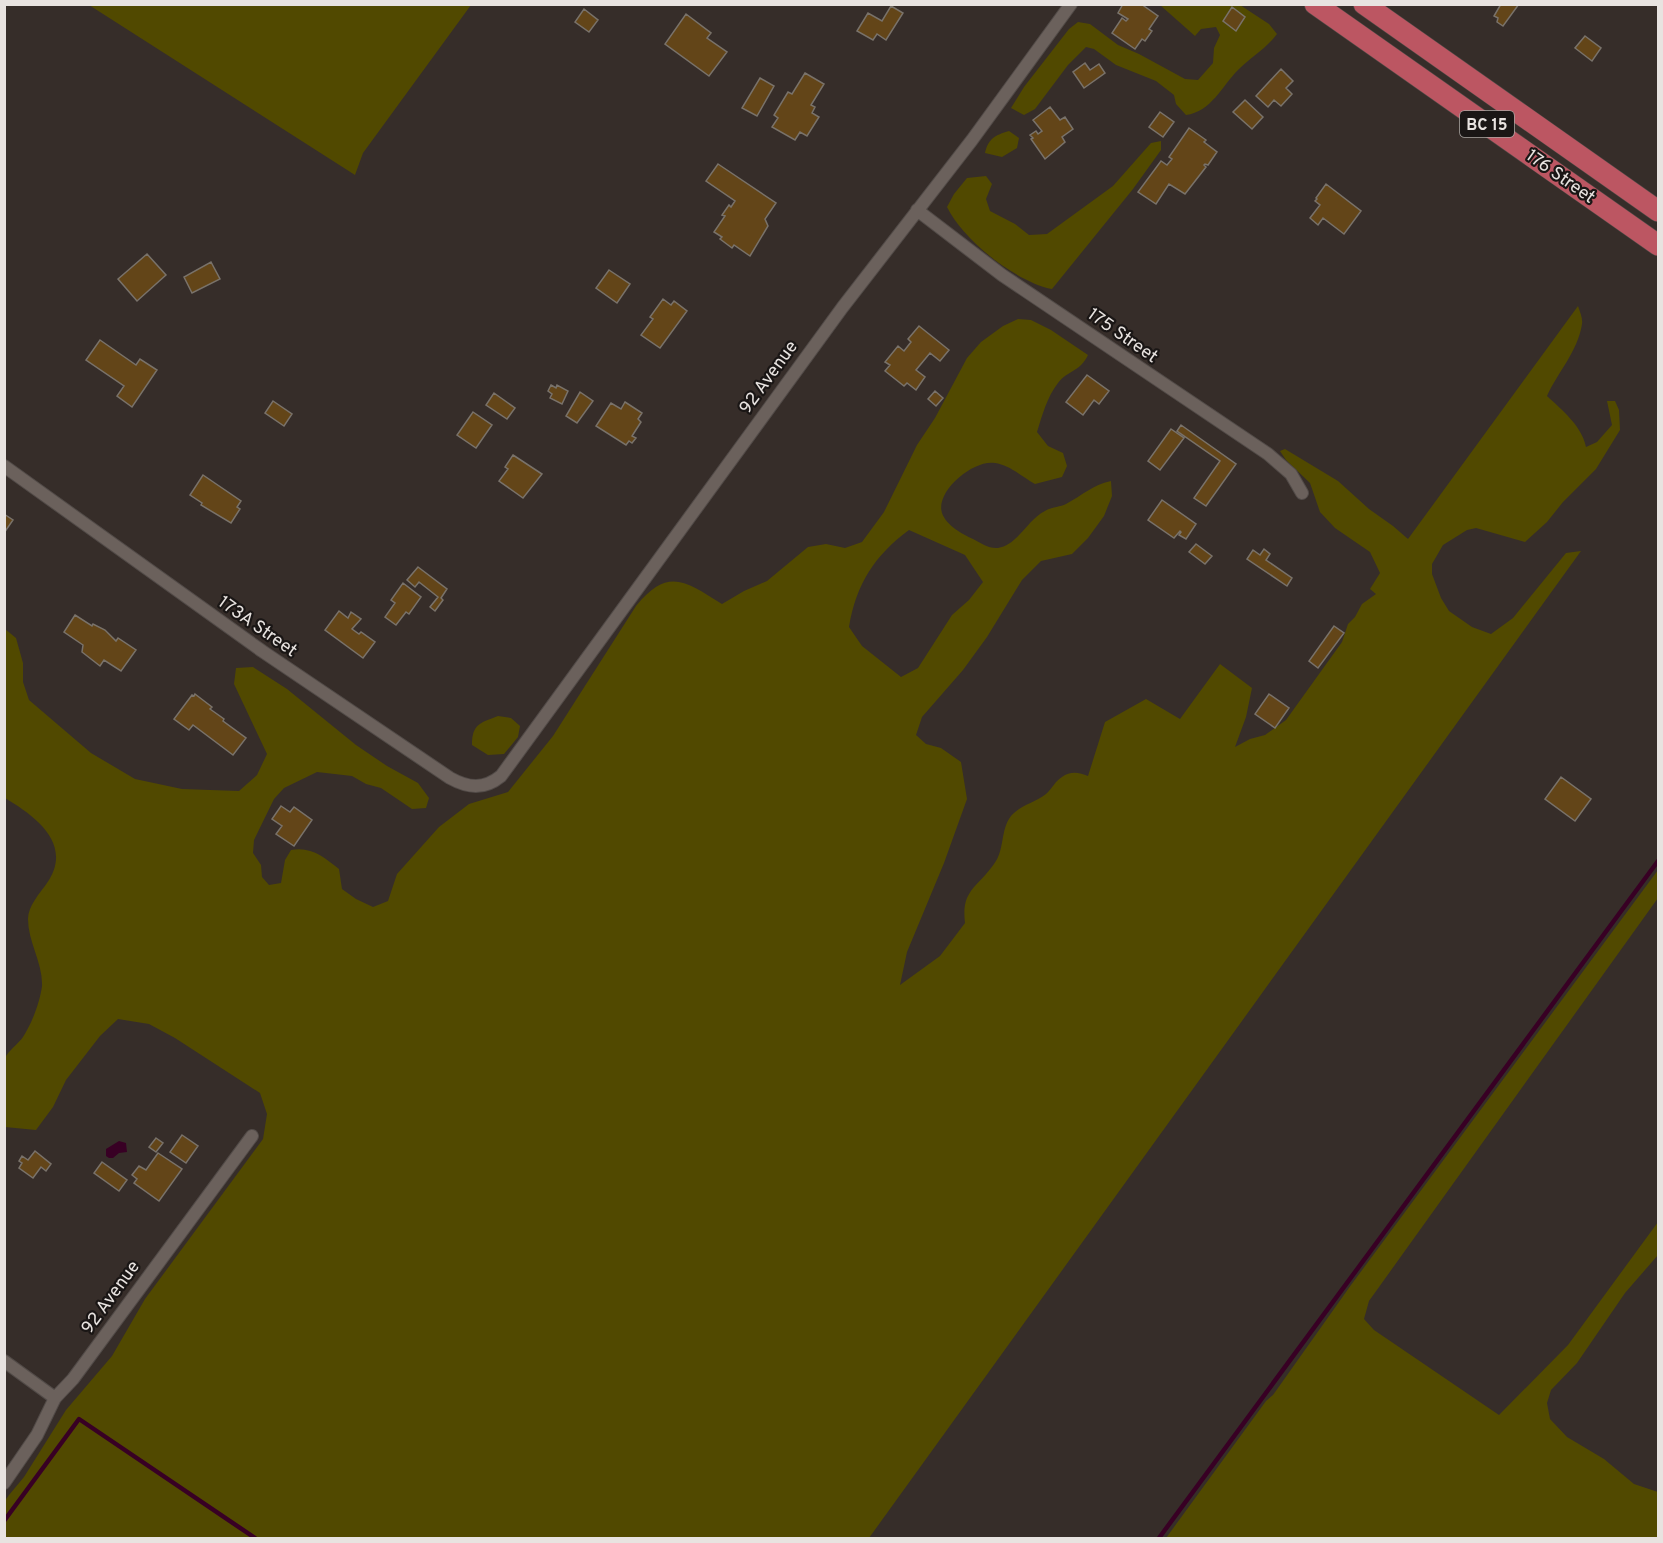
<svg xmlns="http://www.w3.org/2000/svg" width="1663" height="1543" font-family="Overpass,sans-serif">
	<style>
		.green { fill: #514900; fill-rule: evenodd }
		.water { fill: #380024 }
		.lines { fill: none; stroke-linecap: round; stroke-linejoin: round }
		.stream { stroke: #380024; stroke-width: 4.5 }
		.building { fill: #634518; stroke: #79726a; stroke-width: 1.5 }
		.minor-casing { stroke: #524b48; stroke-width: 14 }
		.trunk-casing { stroke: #524b48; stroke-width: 22 }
		.minor { stroke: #6b615c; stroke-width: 12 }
		.trunk { stroke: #bc5662; stroke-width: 21 }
		.labels { text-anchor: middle; stroke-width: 4.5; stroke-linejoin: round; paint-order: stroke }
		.shield { fill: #1a1615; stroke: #aaa6a3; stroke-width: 1.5 }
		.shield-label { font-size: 16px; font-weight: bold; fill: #e8e3e0 }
		.street-label { font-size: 18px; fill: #e8e3e0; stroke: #1a1615 }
	</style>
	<rect width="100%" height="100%" fill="#362d29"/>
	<path class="green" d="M89,5H471L363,153L355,175Z
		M1160,5H1240L1269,24L1277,34C1266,49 1251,57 1238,70C1222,86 1211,112 1186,115L1176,104L1174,95L1156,81L1116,65L1094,49L1086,47L1068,65L1035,109L1024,115L1011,108L1024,87L1069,29L1078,22L1090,24L1118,45L1139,54L1185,79L1198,80L1213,63L1214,48L1220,35L1216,27L1201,29L1195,36Z
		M1009,131L1019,138L1017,148L1002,157L985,153C988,139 995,135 1009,131Z
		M1161,141V150L1133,189L1052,289C1016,282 963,240 947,207L954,194L967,178L986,176L992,184L986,199L990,211L1015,224L1029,235L1047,234L1113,186L1151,143Z
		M1578,306C1580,312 1583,319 1582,324C1578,351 1558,372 1547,396C1562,410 1582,426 1586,447L1597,442L1612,425L1607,401H1615L1619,410L1620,430L1596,469L1563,502L1547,522L1525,542L1476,528L1467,530L1443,545L1432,564V574L1441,598L1449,611L1472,627L1491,634L1513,618L1566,553L1581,551L869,1538H5L4,1502L9,1495L24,1477L66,1410L112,1356L145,1299L263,1139L267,1114L260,1093L175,1038L149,1024L118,1019L100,1036L66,1080L53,1107L36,1130L5,1127C5,1116 2,1065 5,1058C8,1051 18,1044 23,1037C32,1023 40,1002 42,986C43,963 28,942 28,919C28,906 40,893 47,883C74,844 35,816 5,798V629L16,638L23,663V682L29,700L91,753L135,779L182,789L239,791L257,775L267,754L234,684L236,668L253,667L287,689L356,745L387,766L418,783L429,798L426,808L412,809L381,788L366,784L352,776L317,772L284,788L274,799L254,840L253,853L261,865L262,877L269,885L281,883L285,860L291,850C311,846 324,857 339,869L342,889L356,899L373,907L388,901L397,874L439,827L469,804L508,792L553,736L636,606C668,567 685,581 722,604L744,591L767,581L808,547L826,544L845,548L862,542L884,512L917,445L935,418L967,358L981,342L1003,326L1018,319L1031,320L1051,330L1088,355C1080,372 1068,370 1058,383C1047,397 1042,416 1037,432L1048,446L1063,453L1067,466L1062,477L1035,484C1022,477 1010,465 995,463C974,459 935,491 942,513C946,525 962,534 973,539C981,543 989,549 998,548C1018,545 1028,519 1045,511C1051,507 1060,507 1066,504C1083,495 1092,485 1111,481L1112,496L1104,516L1088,538L1072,554L1041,561L1022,580L987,637L963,670L922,717L916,735L926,744L941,748L961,762L967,799L944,863L907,952L900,985L940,956L965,923C961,890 977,888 994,864C1005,850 1000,830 1011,816C1020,805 1035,803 1046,794C1052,789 1055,781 1062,777C1070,771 1079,772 1088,776L1105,722L1146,699L1180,719L1220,664L1252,688L1246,717L1235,747L1250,739L1265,735L1286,720L1342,642L1348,624L1355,617L1362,604L1376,594L1370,589L1380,573L1370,552L1335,528L1320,512L1310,483L1286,460L1280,451L1285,449L1338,481L1369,509L1393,526L1408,539ZM909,530L965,555L983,582L969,600L952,615L918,668L901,677L862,646L849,627C856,584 875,555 909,530Z
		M498,716L511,718L520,726L518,737L504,754L488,755L472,745C472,724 480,723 498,716Z
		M1658,870V898L1369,1301L1364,1319L1374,1330L1499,1415L1568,1345L1658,1222V1255L1625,1293L1577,1363L1551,1390L1547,1403L1550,1419L1567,1437L1604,1459L1634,1484L1658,1492V1538H1166L1266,1401L1273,1395L1351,1285Z"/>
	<path class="water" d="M119,1141L126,1143L127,1152L119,1153L113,1158H109L106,1156V1149Z"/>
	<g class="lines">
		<path class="stream" d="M4,1521L79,1419L255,1538
			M1159,1538L1658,861"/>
	</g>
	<path class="building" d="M1123,4H1141L1158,16L1149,29L1152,31L1145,41L1142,39L1135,49L1112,33L1122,18L1126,21L1128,19L1118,13Z
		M1501,4H1519L1503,26L1497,22L1498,18L1494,16Z
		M891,6L903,13L886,40L877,34L873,40L857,31L868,13L882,21Z
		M1232,7L1245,17L1236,31L1223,21Z
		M584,9L598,20L589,32L575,22Z
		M686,14L711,33L707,38L727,52L709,76L665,44Z
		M1585,36L1601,48L1592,61L1575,48Z
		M1085,63L1090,70L1099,64L1105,73L1084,88L1073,72Z
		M1281,69L1293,81L1286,88L1292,94L1281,106L1274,100L1268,107L1256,96Z
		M805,73L824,84L811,105L815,107L812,113L819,117L807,136L800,132L795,140L772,127L778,118L774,115L788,92L792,94Z
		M760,78L774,86L757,116L742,108Z
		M1245,100L1263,117L1252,129L1233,112Z
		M1050,107L1060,120L1065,117L1073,129L1062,137L1065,142L1045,159L1031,139L1033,138L1030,135L1036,131L1038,134L1042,131L1033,120Z
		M1160,112L1174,122L1163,137L1149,127Z
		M1189,128L1206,140L1204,142L1217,152L1208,165L1205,164L1204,165L1206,167L1185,194L1169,184L1156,204L1138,192L1161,161L1167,165L1172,159L1169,157Z
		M718,164L776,203L765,219L768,226L750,256L734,245L732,248L720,239L722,237L714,232L725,216L722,215L729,205L731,207L735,201L706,181Z
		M1326,184L1361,211L1344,234L1323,218L1318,225L1310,218L1320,205L1315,201L1317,199L1316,198Z
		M147,254L166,275L137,301L118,279Z
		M211,262L220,279L192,293L184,277Z
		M609,270L630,284L617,303L596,288Z
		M663,299L671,305L674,301L687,311L660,348L641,335L653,319L650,317Z
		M919,326L949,350L940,361L930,353L916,370L925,377L916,390L907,383L904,386L885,371L890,365L885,362L898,346L904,351L911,342L908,339Z
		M100,340L136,365L140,359L157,370L132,407L117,396L124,386L86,360Z
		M1087,375L1109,391L1099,404L1094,400L1083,415L1066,402Z
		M551,385L556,388L557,385L568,391L562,404L550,398L552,394L548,391Z
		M935,391L943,398L936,406L928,399Z
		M580,392L593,401L577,423L566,416Z
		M494,393L515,408L507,419L486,405Z
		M273,401L292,414L284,426L265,413Z
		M625,402L642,413L638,419L641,422L632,436L636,438L632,443L629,441L626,445L596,426L611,403L621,409Z
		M473,412L492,425L476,448L457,435Z
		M1181,425L1236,464L1206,506L1194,498L1220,461L1177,431Z
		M1171,429L1184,438L1160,470L1148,461Z
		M513,455L542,474L523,498L499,481L508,469L505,467Z
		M203,475L241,501L237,507L240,509L231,523L201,505L202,503L190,495Z
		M1162,500L1196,524L1186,539L1179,535L1181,532L1180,531L1174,538L1148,520Z
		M4,514L13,520L4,533Z
		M1196,544L1212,556L1205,564L1189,552Z
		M1264,549L1270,554L1266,560L1292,578L1287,586L1247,559L1253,550L1260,555Z
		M418,567L447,589L441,598L443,600L435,611L430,607L438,597L419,582L415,587L407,580Z
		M403,583L421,597L409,614L406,612L396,625L385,617L395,603L391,600Z
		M339,611L348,618L351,612L361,619L352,629L359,634L361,632L375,642L363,658L325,630Z
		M75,615L92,626L93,624L105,630L116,641L118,638L136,650L121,671L104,660L100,666L82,652L83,645L64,632Z
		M1334,626L1344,633L1318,668L1309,661Z
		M195,694L212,707L210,709L224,719L223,721L246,738L233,755L193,725L189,730L174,719L192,695L194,696Z
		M1269,694L1289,708L1275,728L1255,714Z
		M1561,777L1591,799L1575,821L1545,799Z
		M281,806L290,812L294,807L312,820L294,846L276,834L282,826L272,819Z
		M182,1135L198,1146L186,1163L170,1152Z
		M156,1138L163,1143L156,1152L149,1147Z
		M35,1151L51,1164L46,1171L41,1167L33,1178L19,1168L22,1163L19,1161L22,1156L28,1160Z
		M158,1153L182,1169L159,1201L134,1183L137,1179L132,1175L139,1166L146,1170Z
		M102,1162L127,1180L119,1191L94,1173Z"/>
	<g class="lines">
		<g class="minor-casing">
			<path id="minor" d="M917,210L1002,275L1268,454L1291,474L1302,493
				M4,466L262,651L450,778C468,788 484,790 501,776L842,308L972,140L1071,4
				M4,1361L55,1398
				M4,1483L37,1435L55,1398L73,1379L252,1136"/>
		</g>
		<g class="trunk-casing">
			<path id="trunk" d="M1315,4L1658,245
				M1364,4L1658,211"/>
		</g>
		<use href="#minor" class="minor"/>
		<use href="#trunk" class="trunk"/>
	</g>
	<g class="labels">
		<rect class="shield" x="1460" y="111" width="54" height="26" rx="4.5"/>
		<g class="shield-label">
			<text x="1487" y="130">BC 15</text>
		</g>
		<g class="street-label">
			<text transform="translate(1561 176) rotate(35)" y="6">176 Street</text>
			<text transform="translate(1123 335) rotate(35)" y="6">175 Street</text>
			<text transform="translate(768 377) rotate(-54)" y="6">92 Avenue</text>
			<text transform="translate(258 626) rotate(35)" y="6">173A Street</text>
			<text transform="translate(110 1297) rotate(-54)" y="6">92 Avenue</text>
		</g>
	</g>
	<rect width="1663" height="1543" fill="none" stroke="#e8e3e0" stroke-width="12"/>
</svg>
